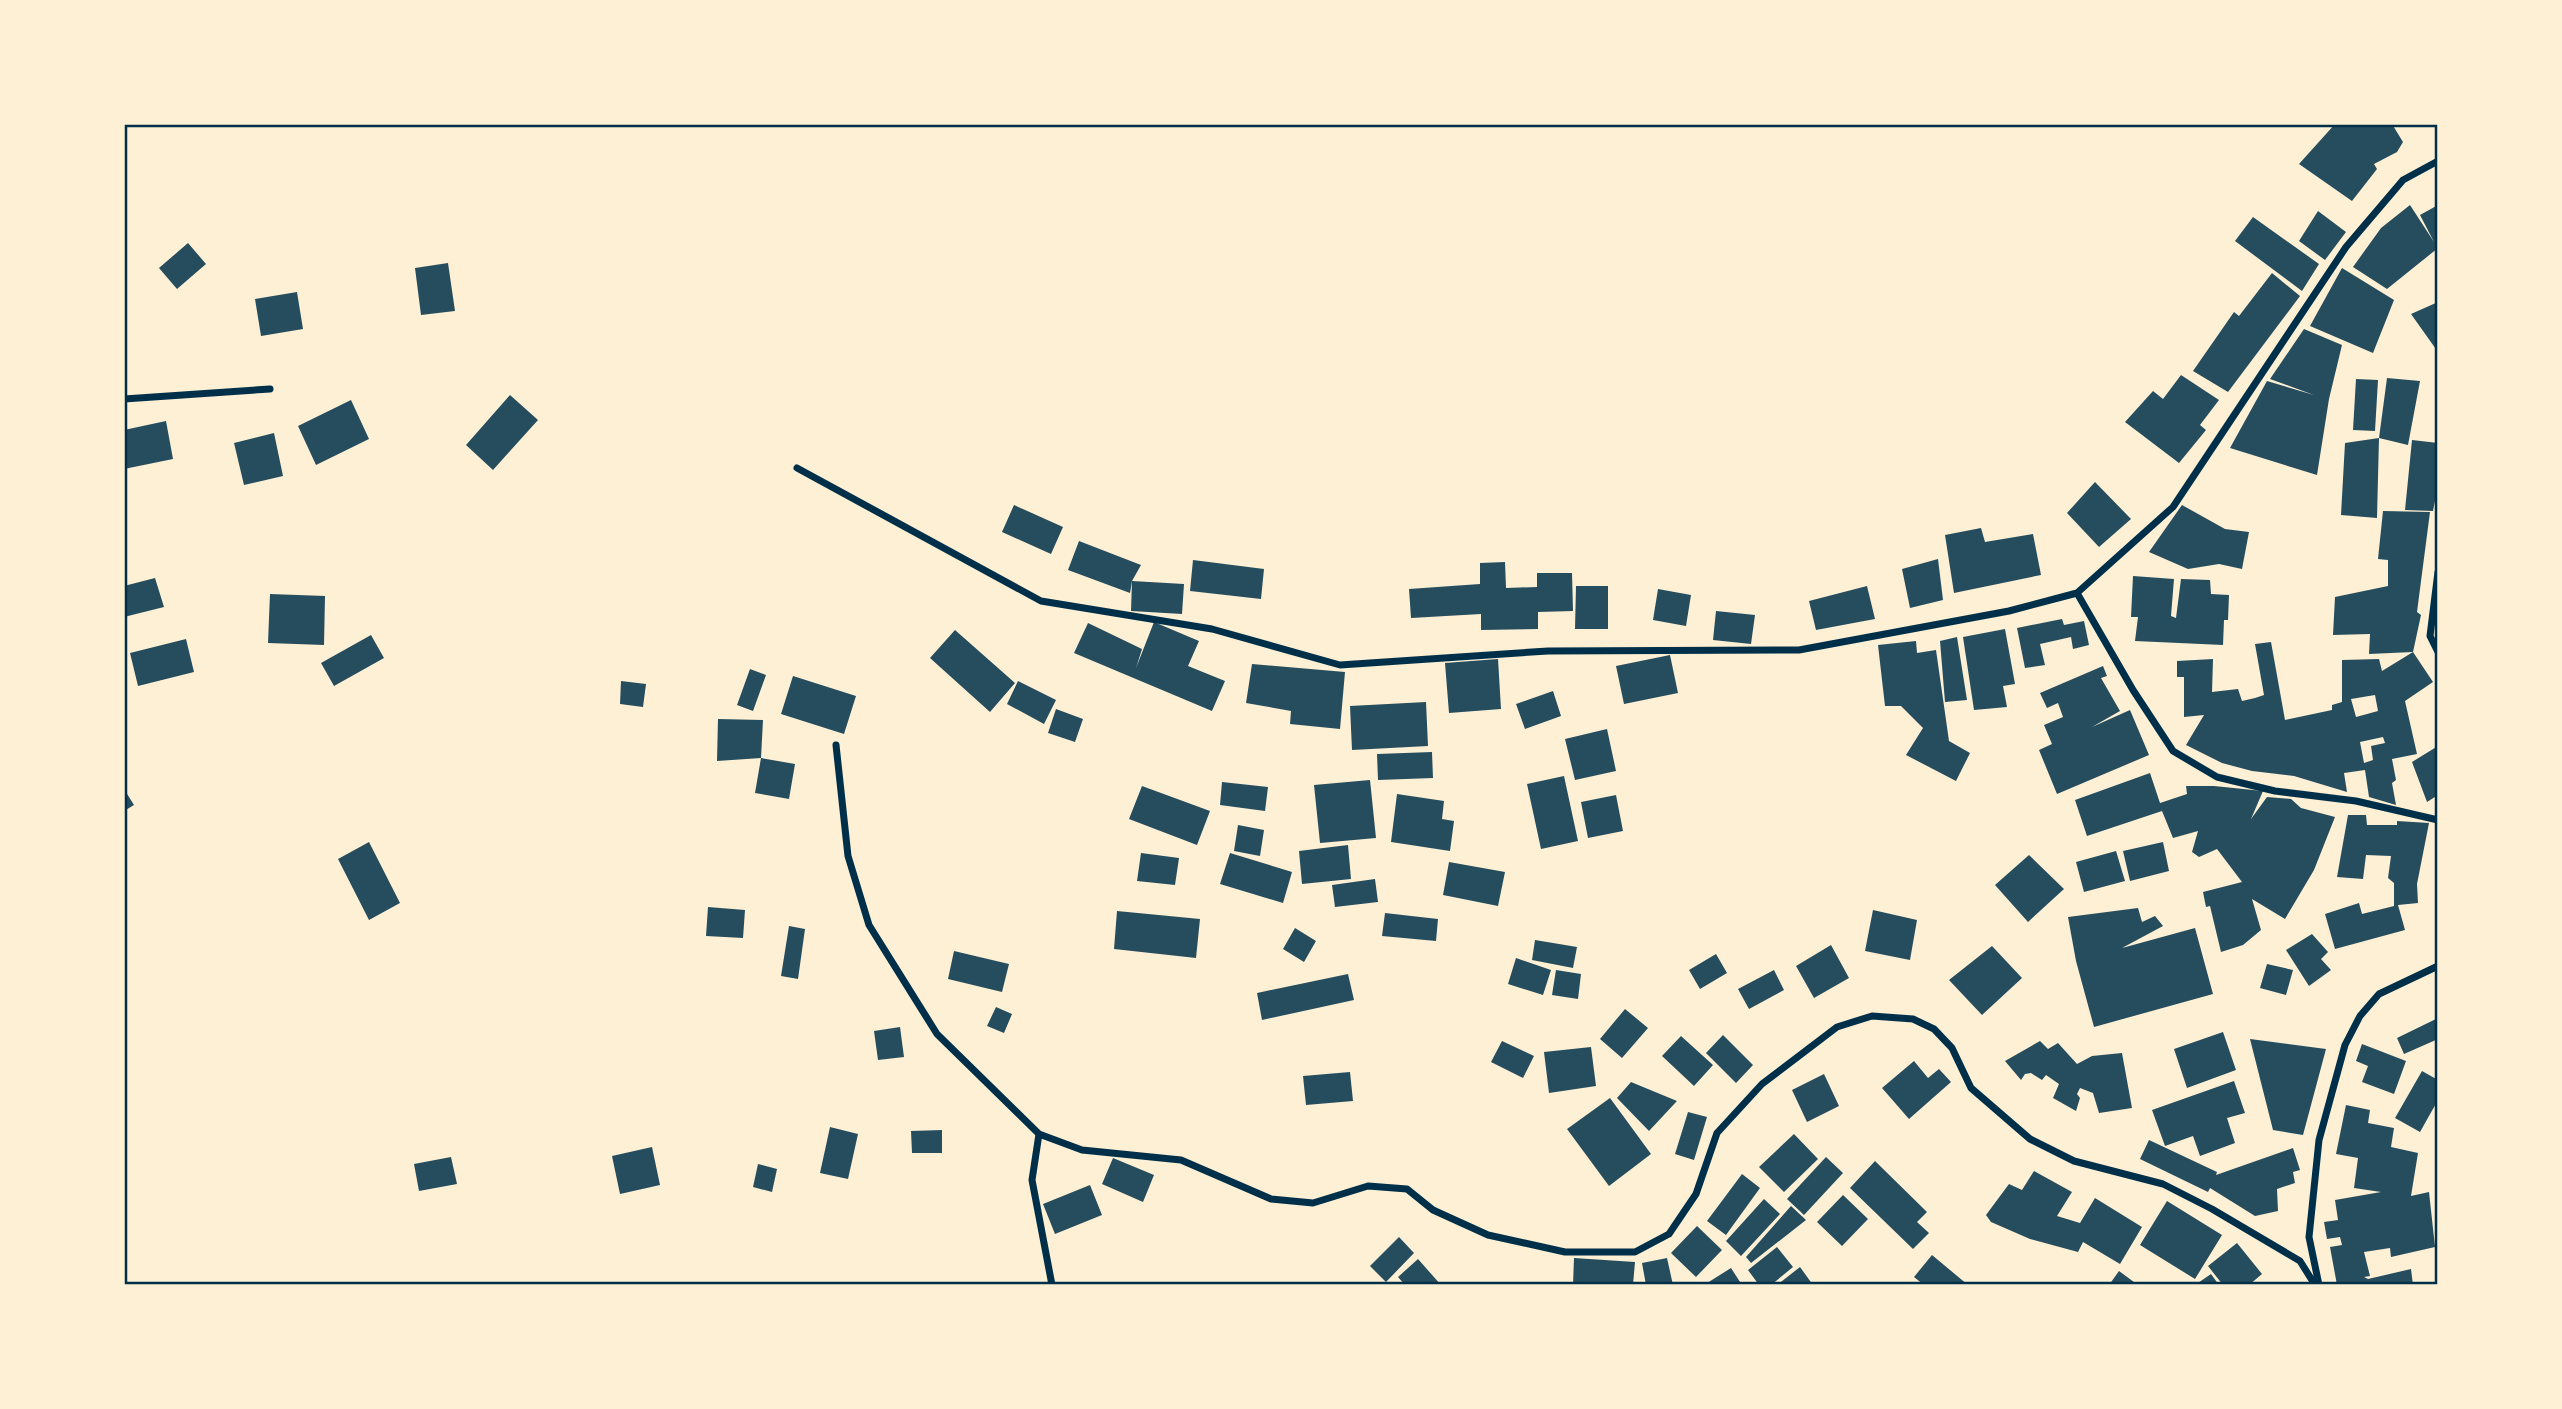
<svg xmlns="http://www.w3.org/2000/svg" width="2562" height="1409" font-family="Raleway,sans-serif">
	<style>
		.building { fill: #264d5e; fill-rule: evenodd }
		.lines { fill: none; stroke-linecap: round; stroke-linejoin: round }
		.minor { stroke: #003049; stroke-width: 7 }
		.neatline { fill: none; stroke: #003049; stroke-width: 2.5 }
	</style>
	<rect width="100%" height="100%" fill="#fdf0d5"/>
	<path class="building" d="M2335,124H2342L2344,127L2347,124H2392L2403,142L2397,152L2374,164L2377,169L2352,201L2299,164Z
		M2410,205L2434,242L2420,215L2438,205V248L2387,289L2353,267L2381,228Z
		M2318,211L2346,232L2325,260L2299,241Z
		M2253,217L2319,264L2302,291L2235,241Z
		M188,243L206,264L177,289L159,268Z
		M448,263L455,311L421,315L415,268Z
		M2342,268L2394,300L2373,353L2310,326Z
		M2272,273L2300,296L2228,392L2193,371L2234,312L2239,316Z
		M297,292L303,329L261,336L255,299Z
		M2438,302V352L2411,314Z
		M2304,329L2342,345L2329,399L2317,475L2230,448L2267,381L2314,395L2270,379Z
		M2181,375L2219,400L2200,425L2206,430L2179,463L2125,422L2153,391L2163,399Z
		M2387,378L2420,381L2408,445L2379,438Z
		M2356,379L2378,380L2375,431L2353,430Z
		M510,395L538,420L493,470L466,445Z
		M351,400L369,439L316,465L298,426Z
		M166,421L173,459L124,469V430Z
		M274,433L283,476L244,485L234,443Z
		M2379,438L2377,518L2341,515L2345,443Z
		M2412,440L2438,443V486L2433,511L2405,510Z
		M2095,482L2131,519L2099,547L2067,513Z
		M1014,505L1063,527L1051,554L1002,532Z
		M2182,505L2225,529L2249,532L2242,569L2219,564L2188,569L2149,552Z
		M2383,511L2430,512L2417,612L2421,615L2413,652L2369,654L2370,634L2333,635L2335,597L2388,586V560L2378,559Z
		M1981,528L1985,542L2033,534L2041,575L1954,593L1945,535Z
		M1079,541L1141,565L1132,581L1130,593L1068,570Z
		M1938,559L1943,600L1910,608L1902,569Z
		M1193,560L1264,569L1261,599L1190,591Z
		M1505,562L1506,588L1537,587V573H1572L1573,611L1538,612V629L1481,630V614L1411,618L1409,589L1480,584V563Z
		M2133,576L2174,579L2171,616L2176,618L2181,579L2210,580L2211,594L2229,595L2228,620H2224L2223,645L2135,641L2138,617H2131Z
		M155,578L164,607L124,617V586Z
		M1132,581L1184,584L1182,614L1131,611Z
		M1576,586H1608V629H1575Z
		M1867,586L1875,619L1816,630L1809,601Z
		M1658,589L1691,595L1686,626L1653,620Z
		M270,594L325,596L324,645L268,643Z
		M1716,611L1755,615L1751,644L1713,640Z
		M2062,619L2064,625L2084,621L2089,645L2073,649L2071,637L2040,644L2045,665L2025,668L2017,628Z
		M1154,622L1199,641L1188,666L1225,681L1212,711L1074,653L1088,623L1142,649L1136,668Z
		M2005,629L2015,684L2003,686L2007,707L1974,710L1963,637Z
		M955,630L1015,683L990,712L930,658Z
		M371,635L384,658L334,686L321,663Z
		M1957,637L1967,700L1945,702L1940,641Z
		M186,639L194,672L138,686L130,653Z
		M1916,641L1917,653L1936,650L1949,741L1970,753L1956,781L1906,755L1923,728L1901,706H1885L1878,645Z
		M2271,642L2285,720L2332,710V705L2342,702V660L2379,659L2382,671L2413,652L2433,682L2405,701L2417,754L2392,759L2396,780L2392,783L2396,805L2369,797L2365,770L2344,773L2347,792L2294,776L2252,771L2222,763L2186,745L2204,715L2184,717V677H2177V661L2213,659L2212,692L2238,689L2242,701L2255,698L2264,695L2255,644ZM2375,695L2378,711L2356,717L2351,699ZM2383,737L2385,743L2371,746L2373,760L2364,763L2360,742Z
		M1670,655L1678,693L1624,704L1616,666Z
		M1498,659L1501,709L1449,713L1445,663Z
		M1252,664L1345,672L1340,729L1290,724L1291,711L1246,703Z
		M2103,666L2107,676L2101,678L2120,711L2092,727L2130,710L2149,755L2057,794L2039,750L2052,744L2044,725L2063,717L2058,703L2047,708L2040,693Z
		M750,669L766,675L753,711L737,705Z
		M793,676L856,696L844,734L781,714Z
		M621,681L646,684L643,707L620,704Z
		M1018,681L1056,700L1044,724L1007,704Z
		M1553,691L1561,716L1525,729L1516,704Z
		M1426,702L1428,746L1352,750L1350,706Z
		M1056,709L1083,719L1075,742L1048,733Z
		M718,719L763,720L761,758L717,761Z
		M1607,729L1616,771L1575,780L1565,739Z
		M2438,746V795L2427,802L2412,762Z
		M1432,752L1433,778L1378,780L1377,754Z
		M761,758L795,764L789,799L755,793Z
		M2150,773L2160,803L2187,794L2186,786H2214L2263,791L2251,819L2267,797L2291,799L2301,808L2335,817L2314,870L2285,919L2252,899L2261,930L2243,945L2221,952L2210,906L2206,907L2203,892L2242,882L2217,849L2199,857L2192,852L2198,831L2173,838L2162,811L2087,836L2075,800Z
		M1564,776L1578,841L1541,849L1527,784Z
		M1370,780L1376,838L1320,843L1314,785Z
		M1222,782L1268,787L1265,811L1220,805Z
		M1142,786L1210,811L1197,845L1129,819Z
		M124,789L134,805L124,811Z
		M1397,794L1444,801L1442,819L1454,821L1450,851L1391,842Z
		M1616,795L1623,831L1588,838L1581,802Z
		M2348,815H2366L2367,825H2397V821L2429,823L2417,884L2418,903L2398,905L2405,930L2335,949L2325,914L2359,903L2362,914L2394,906V883L2388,878L2391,856L2366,855L2363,879L2337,877Z
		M1238,825L1264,830L1260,856L1234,851Z
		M369,842L400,903L369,920L338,859Z
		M2163,842L2169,871L2130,881L2123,851Z
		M1348,845L1351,879L1302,884L1299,851Z
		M2116,851L2125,881L2084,892L2076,862Z
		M1141,853L1179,858L1175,885L1137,881Z
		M1230,853L1292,872L1283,903L1220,884Z
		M2029,855L2064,889L2028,922L1995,885Z
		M1449,862L1505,872L1498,906L1443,895Z
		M1375,879L1378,902L1335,907L1332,885Z
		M708,907L745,910L743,938L706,936Z
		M2138,908L2142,922L2155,916L2163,926L2122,948L2195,928L2213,994L2094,1027L2076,961L2068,917Z
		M1873,910L1917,920L1910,960L1865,951Z
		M1117,911L1200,919L1196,958L1114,949Z
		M1385,913L1438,919L1436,941L1382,936Z
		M789,926L805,929L798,979L781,976Z
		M1295,928L1316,941L1304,962L1283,949Z
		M2312,934L2328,952L2321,959L2331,970L2309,986L2286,950Z
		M1535,940L1577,947L1573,968L1532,960Z
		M1831,945L1849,978L1814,998L1796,966Z
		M1992,946L2022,978L1982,1015L1949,980Z
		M954,951L1009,964L1002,992L948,979Z
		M1716,954L1727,973L1700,989L1689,970Z
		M1516,958L1551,970L1543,995L1508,984Z
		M2267,964L2293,970L2286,995L2260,988Z
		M1556,970L1581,974L1578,999L1552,995Z
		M1774,970L1784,990L1749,1009L1738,989Z
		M1348,974L1354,1000L1262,1020L1257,993Z
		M996,1007L1012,1014L1004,1033L987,1026Z
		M1625,1009L1648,1028L1622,1058L1600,1039Z
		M2438,1018V1039L2404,1054L2397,1038Z
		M900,1027L904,1057L878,1060L874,1031Z
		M2223,1032L2236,1070L2187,1088L2174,1049Z
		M1723,1035L1753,1065L1736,1083L1706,1053Z
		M1681,1036L1713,1065L1694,1086L1662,1056Z
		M2250,1039L2326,1049L2303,1135L2273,1130Z
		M1502,1041L1534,1056L1523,1078L1491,1062Z
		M2040,1041L2048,1049L2058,1043L2077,1064L2092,1056L2122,1053L2132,1108L2099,1113L2093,1093L2080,1088L2077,1094L2080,1098L2076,1111L2053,1098L2059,1084L2046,1075L2042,1080L2031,1073L2025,1074L2021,1080L2005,1061Z
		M2362,1044L2406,1061L2394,1094L2362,1082L2368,1066L2356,1061Z
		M1591,1047L1596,1086L1549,1093L1544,1052Z
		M1914,1061L1928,1078L1939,1069L1951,1082L1909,1119L1882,1088Z
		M2422,1071L2438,1080V1100L2420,1132L2395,1118Z
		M1350,1072L1353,1101L1306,1105L1303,1076Z
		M1824,1074L1839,1106L1807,1122L1792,1090Z
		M2234,1081L2245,1113L2227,1118L2235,1143L2200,1156L2193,1136L2165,1146L2152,1110Z
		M1631,1082L1677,1101L1649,1131L1617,1098Z
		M1610,1098L1651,1154L1609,1186L1567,1129Z
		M2346,1105L2370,1110L2368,1123L2394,1128L2391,1147L2418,1153L2411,1196L2429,1192L2435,1247L2391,1257L2390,1248L2364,1252L2370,1276L2364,1277L2368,1279L2411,1269L2413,1285H2337L2330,1247L2342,1245L2340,1237L2327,1239L2324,1222L2338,1220L2335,1200L2381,1192L2354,1188L2358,1158L2336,1154Z
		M1688,1112L1707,1117L1694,1160L1675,1154Z
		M830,1127L858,1134L848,1179L820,1173Z
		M942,1130V1153H912L911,1131Z
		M1794,1134L1818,1159L1784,1192L1759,1167Z
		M2149,1140L2217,1172L2216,1175L2293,1148L2300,1170L2293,1172L2295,1183L2277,1189L2278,1211L2255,1216L2210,1188L2208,1192L2140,1159Z
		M652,1147L660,1185L620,1194L612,1156Z
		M451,1157L457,1184L419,1191L414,1164Z
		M1826,1157L1843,1173L1804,1215L1787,1199Z
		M1113,1158L1154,1175L1143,1202L1102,1184Z
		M1875,1161L1927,1212L1917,1222L1929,1233L1913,1249L1850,1188Z
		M758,1164L777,1169L772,1192L753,1187Z
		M2034,1171L2072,1192L2057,1216L2080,1223L2095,1198L2142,1227L2120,1264L2083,1242L2078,1252L2030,1239L1991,1222L1986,1215L2009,1184L2022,1190Z
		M1742,1174L1760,1188L1726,1235L1707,1221Z
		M1090,1185L1102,1215L1055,1234L1043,1204Z
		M1843,1195L1868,1219L1842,1246L1817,1222Z
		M1764,1199L1780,1214L1741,1256L1726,1241Z
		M2167,1201L2222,1235L2195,1279L2140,1245Z
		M1791,1206L1806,1220L1751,1263L1746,1257Z
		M1697,1226L1722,1250L1696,1277L1671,1253Z
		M1399,1237L1414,1253L1386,1282L1370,1266Z
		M2237,1243L2262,1274L2249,1285H2223L2208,1266Z
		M1777,1247L1793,1267L1771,1285H1759L1748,1270Z
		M1932,1255L1968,1285H1924L1914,1277Z
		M1574,1258L1635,1262L1633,1285H1573Z
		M1667,1258L1673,1285H1646L1642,1263Z
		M1418,1259L1441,1285H1405L1398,1277Z
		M1800,1267L1813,1285H1777Z
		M1731,1268L1742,1285H1704Z
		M2119,1271L2138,1285H2109Z
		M2211,1274L2219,1285H2195Z"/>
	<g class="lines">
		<path class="minor" d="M124,399L270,389
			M797,468L1041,601L1212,629L1340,665L1548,651L1799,650L2009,611L2077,593L2173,507L2346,247L2403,180L2438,161
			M2438,572L2430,636L2438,652
			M2077,593L2133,690L2173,751L2217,777L2275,791L2356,801L2438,820
			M836,745L848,856L869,925L937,1034L1039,1134L1082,1150L1181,1160L1271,1199L1313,1203L1368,1186L1407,1189L1433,1210L1488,1235L1565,1252H1635L1669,1234L1696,1194L1717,1133L1762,1084L1837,1027L1872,1016L1913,1019L1934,1029L1952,1048L1971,1088L2030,1139L2074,1161L2163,1184L2212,1209L2300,1261L2315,1285
			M1039,1134L1032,1180L1052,1285
			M2319,1285L2309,1237L2319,1140L2345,1045L2360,1016L2379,994L2438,966"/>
	</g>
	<rect width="2562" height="1409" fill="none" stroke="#fdf0d5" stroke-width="252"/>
	<rect x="126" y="126" width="2310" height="1157" class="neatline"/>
</svg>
